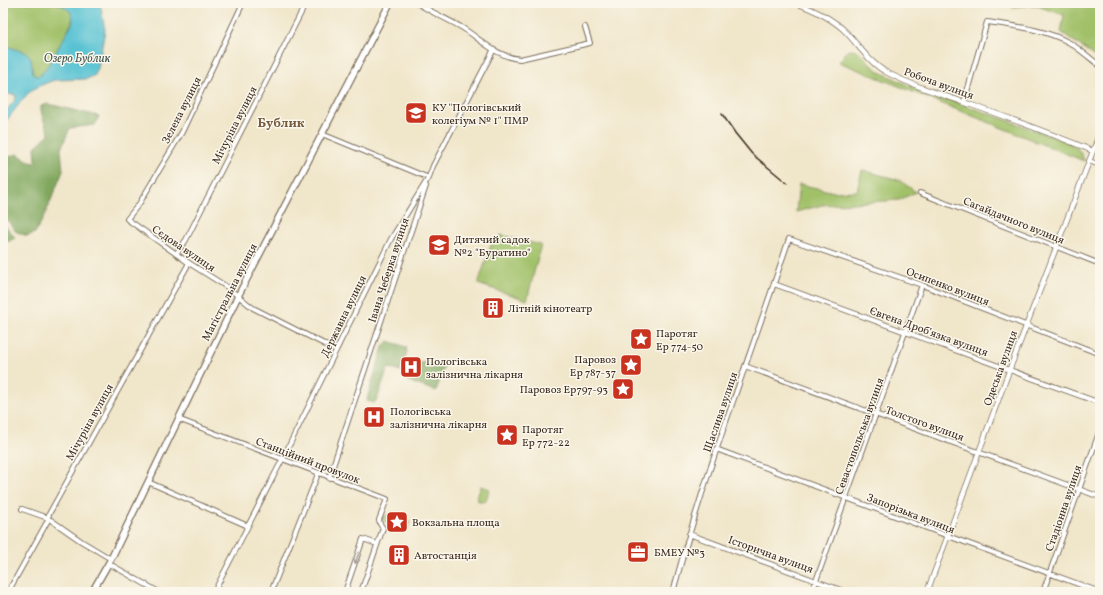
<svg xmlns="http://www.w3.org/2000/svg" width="1103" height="595" font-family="Vollkorn,serif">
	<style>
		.green { fill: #a1c169; stroke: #6e7644 }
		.forest { fill: #80a75d; stroke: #5e683e }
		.water { fill: #58c2d3; stroke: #4a7678 }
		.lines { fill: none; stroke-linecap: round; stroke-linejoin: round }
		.minor-casing { stroke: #7a6c5a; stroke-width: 6 }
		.tertiary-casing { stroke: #7a6c5a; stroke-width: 6 }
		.secondary-casing { stroke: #7a6c5a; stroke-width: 8 }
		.minor { stroke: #fff; stroke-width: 4 }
		.tertiary { stroke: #fff; stroke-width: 4.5 }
		.secondary { stroke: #fff; stroke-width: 5.5 }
		.rail { stroke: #3b2a1e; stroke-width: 1.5 }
		.oneway { stroke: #a79f9a }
		.labels { text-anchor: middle; stroke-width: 3; stroke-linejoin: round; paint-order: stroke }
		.street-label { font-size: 11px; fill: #3b2a1e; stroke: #fbf7ec }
		.poi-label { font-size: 11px; fill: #3b2a1e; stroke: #fbf7ec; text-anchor: start }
		.water-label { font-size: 12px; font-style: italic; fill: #445854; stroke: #fbf7ec }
		.quarter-label { font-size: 13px; font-weight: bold; fill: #775b40; stroke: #fbf7ec }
	</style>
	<rect width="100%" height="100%" fill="#fbf7ec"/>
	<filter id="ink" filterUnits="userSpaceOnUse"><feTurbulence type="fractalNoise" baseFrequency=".025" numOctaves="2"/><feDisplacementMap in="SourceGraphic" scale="8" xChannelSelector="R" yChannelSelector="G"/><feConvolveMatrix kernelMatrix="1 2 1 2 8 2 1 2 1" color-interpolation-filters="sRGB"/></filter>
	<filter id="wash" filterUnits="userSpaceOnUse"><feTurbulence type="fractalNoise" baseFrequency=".012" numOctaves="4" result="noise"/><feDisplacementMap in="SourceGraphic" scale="16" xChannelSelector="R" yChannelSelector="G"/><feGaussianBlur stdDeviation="0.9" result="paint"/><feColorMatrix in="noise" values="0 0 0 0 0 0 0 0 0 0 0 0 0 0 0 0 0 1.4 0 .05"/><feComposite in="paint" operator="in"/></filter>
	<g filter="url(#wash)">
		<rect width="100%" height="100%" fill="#f0e6ca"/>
		<path class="green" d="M3,3H57L66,7L73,15C74,25 48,68 40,76H36L33,74L24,51L14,50L3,45Z
			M1005,3H1100V60L1061,32L1064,15L1034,5L1013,7Z
			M848,50L858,51L878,71L908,85L1068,142C1076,147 1082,151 1084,161L839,62Z
			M862,170L899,180L916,192L899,200L822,205L796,212L799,184L834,192L857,191Z
			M500,235L541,245L527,300L478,284L491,245L498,242Z
			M481,486L490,489L485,502L476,500Z
			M389,515L410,522L407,529L381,520L382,517Z"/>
		<path class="forest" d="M48,104L99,116L95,125L70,128L61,149L63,171L44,217L35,233L27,236L15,231L3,214V162L7,157L17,154L33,163L36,161L35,147L49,134C46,125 40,114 41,106Z
			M3,222L15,238L3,244Z
			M389,341L406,347L407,352L400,371L389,368L387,371L377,400L374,403L367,401L368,395L383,347L387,342Z
			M429,361L444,367L436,391L407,381L412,365Z"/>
		<path class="water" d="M57,3H100L105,30L98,68L95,75L87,79L54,80L39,86L30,91L23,99L3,125V115L15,100L16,95L3,93V45L27,53L31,58L33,74L36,76L41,75L48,65L72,24C75,11 66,8 57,3Z"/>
	</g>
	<g filter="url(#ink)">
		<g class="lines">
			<g class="minor-casing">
				<path id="minor" d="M243,3L182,132L139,204L127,219L189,263L227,287L253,308L336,350
					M417,3C431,12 447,19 461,27C481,39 496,57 520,59L590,43L585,27
					M964,102L987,22C1014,26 1045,29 1070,43C1081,50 1090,58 1100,66
					M322,134L429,178
					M1093,151L1100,132
					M1089,161L1100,165
					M920,193L1100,264
					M176,254L186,240L306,3
					M774,284L1100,403
					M745,366L1100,497
					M178,419L387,499L379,520L380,524L383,528L361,592
					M716,449L948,536L1100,592
					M329,478L426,186
					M148,482L248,526
					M22,509L48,518L81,541L111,559
					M689,534L846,592
					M108,563L159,592
					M8,592L47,522L49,514L189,263
					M214,592L282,460L391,239L429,177L433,166L493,51
					M271,592L318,474
					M345,592L363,539L377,544
					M673,592C705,472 750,357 789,239L922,285L1100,354
					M812,592L922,285
					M1043,592L1100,430"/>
			</g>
			<g class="tertiary-casing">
				<path id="tertiary" d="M796,3C814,10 832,18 846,32C859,46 870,63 886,72C910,85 937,93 963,102C1006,117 1050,133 1093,151L1009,371L927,592"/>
			</g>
			<g class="secondary-casing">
				<path id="secondary" d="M92,592L111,559L238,296L390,3"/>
			</g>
			<use href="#minor" class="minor"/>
			<use href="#tertiary" class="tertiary"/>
			<use href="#secondary" class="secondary"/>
			<path class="rail" d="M722,114L735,133L752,154L787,183"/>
		</g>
		<defs><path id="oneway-shaft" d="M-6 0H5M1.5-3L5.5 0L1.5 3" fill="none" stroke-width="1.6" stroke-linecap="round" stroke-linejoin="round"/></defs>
		<use class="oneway" href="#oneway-shaft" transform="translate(357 558) rotate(109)"/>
	</g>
	<defs>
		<g id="school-square" transform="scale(1.15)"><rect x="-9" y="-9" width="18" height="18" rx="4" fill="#c8321e" stroke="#fbf7ec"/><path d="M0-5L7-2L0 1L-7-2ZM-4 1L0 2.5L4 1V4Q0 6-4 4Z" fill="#fff"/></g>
		<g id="building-square" transform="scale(1.15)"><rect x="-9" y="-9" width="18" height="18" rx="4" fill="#c8321e" stroke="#fbf7ec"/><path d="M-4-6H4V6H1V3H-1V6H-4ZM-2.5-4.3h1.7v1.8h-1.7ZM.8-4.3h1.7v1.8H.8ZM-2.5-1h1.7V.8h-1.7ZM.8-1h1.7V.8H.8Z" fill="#fff"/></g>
		<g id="sight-square" transform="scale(1.15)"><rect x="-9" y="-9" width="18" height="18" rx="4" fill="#c8321e" stroke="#fbf7ec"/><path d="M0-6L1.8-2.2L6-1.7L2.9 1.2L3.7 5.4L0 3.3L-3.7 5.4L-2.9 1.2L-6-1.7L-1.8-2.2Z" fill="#fff"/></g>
		<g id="hospital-square" transform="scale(1.15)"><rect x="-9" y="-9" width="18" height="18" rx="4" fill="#c8321e" stroke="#fbf7ec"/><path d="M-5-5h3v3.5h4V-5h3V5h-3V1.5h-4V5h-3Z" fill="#fff"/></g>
		<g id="office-square" transform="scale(1.15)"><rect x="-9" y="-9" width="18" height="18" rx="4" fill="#c8321e" stroke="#fbf7ec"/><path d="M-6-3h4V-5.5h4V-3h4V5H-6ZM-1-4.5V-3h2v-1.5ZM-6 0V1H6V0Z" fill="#fff"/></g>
	</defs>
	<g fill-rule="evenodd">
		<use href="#school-square" x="416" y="113"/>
		<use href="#school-square" x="439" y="245"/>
		<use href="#building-square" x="493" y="308"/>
		<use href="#sight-square" x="641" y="339"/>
		<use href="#sight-square" x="631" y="365"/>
		<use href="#hospital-square" x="411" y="367"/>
		<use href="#sight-square" x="623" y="389"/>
		<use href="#hospital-square" x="374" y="417"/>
		<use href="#sight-square" x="507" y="435"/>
		<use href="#sight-square" x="397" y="522"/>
		<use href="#office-square" x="638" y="552"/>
		<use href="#building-square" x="399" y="555"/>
	</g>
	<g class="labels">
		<g class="street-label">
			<text transform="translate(939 83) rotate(20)" y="4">Робоча вулиця</text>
			<text transform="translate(181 110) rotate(-63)" y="4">Зелена вулиця</text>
			<text transform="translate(234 125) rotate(-63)" y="4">Мічуріна вулиця</text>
			<text transform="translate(1014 220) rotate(22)" y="4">Сагайдачного вулиця</text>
			<text transform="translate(184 248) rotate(34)" y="4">Сєдова вулиця</text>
			<text transform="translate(388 270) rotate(-72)" y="4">Івана Чеберка вулиця</text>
			<text transform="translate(948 286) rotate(21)" y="4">Осипенко вулиця</text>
			<text transform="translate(229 292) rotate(-63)" y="4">Магістральна вулиця</text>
			<text transform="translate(343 316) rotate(-64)" y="4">Державна вулиця</text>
			<text transform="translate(929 331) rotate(20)" y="4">Євгена Дроб’язка вулиця</text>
			<text transform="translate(1000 368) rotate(-70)" y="4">Одеська вулиця</text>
			<text transform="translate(720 412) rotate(-71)" y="4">Щаслива вулиця</text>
			<text transform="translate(89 422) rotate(-61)" y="4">Мічуріна вулиця</text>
			<text transform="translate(925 423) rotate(20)" y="4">Толстого вулиця</text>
			<text transform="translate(859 436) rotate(-70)" y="4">Севастопольська вулиця</text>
			<text transform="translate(308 460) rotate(21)" y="4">Станційний провулок</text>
			<text transform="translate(1063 508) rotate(-71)" y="4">Стадіонна вулиця</text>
			<text transform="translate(911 513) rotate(21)" y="4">Запорізька вулиця</text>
			<text transform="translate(771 554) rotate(20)" y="4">Історична вулиця</text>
		</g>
		<g class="poi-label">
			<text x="432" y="111">КУ "Пологівський<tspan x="432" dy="13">колегіум № 1" ПМР</tspan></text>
			<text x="454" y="243">Дитячий садок<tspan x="454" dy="13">№2 "Буратино"</tspan></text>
			<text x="508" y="312">Літній кінотеатр</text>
			<text x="656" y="337">Паротяг<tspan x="656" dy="13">Ер 774-50</tspan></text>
			<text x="616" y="363" text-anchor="end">Паровоз<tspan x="616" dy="13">Ер 787-37</tspan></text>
			<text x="426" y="365">Пологівська<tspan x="426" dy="13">залізнична лікарня</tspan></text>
			<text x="608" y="393" text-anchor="end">Паровоз Ер797-93</text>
			<text x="390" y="415">Пологiвська<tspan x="390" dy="13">залiзнична лiкарня</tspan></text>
			<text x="522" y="433">Паротяг<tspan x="522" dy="13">Ер 772-22</tspan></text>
			<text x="412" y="526">Вокзальна площа</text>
			<text x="654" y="556">БМЕУ №3</text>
			<text x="414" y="559">Автостанція</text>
		</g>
		<g class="water-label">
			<text x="77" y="62">Озеро Бублик</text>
		</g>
		<g class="quarter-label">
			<text x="281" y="127">Бублик</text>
		</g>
	</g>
	<rect width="1103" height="595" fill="none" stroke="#fbf7ec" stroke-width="16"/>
</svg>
